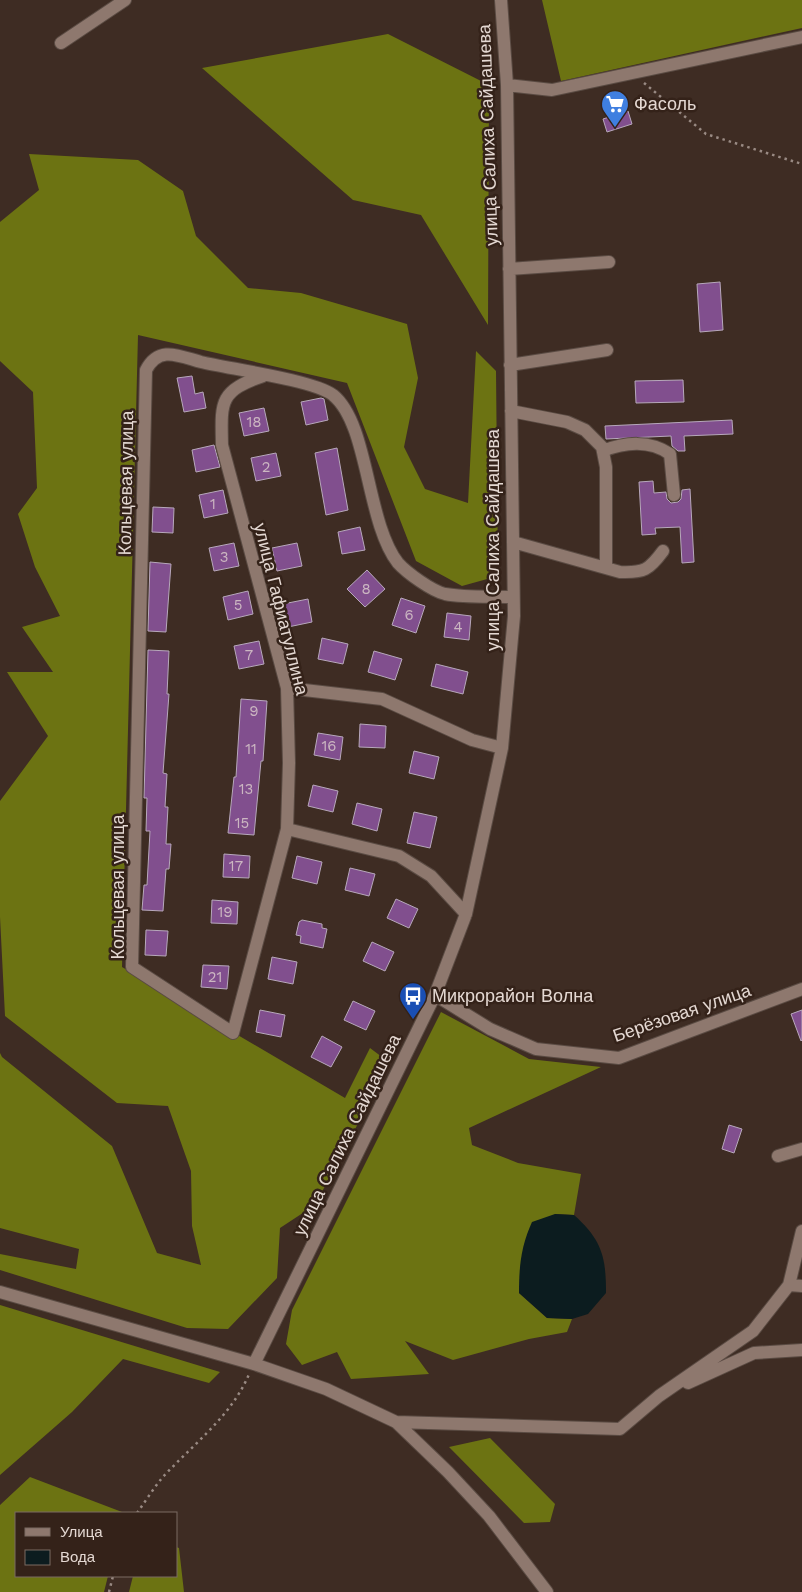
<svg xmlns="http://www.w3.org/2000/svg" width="802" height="1592" font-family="'Work Sans',sans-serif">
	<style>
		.forest { fill: #6c7312 }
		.water { fill: #0c1c1f }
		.building { fill: #814f8e; stroke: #b7a8bb }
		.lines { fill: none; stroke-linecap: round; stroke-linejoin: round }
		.minor-casing { stroke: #5a4b43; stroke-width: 14 }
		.path { stroke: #998a83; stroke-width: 2.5; stroke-dasharray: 2.5 4; stroke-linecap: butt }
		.minor { stroke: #8e786e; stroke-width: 12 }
		.labels { text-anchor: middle; stroke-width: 5; stroke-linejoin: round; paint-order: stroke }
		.number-label { font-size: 15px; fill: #cbb6c1 }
		.poi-label { font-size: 18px; fill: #e4d8d2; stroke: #342219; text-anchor: start }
		.street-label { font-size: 18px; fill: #e4d8d2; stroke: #342219 }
	</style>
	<rect width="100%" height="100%" fill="#3e2c23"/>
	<path class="forest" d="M542,0H802V28L561,81Z
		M388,34L489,85L488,325L421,215L353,200L202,68Z
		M29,154L138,160L183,191L196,236L248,288L301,293L407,324L418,378L404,447L425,489L468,503L476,351L496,371L498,576L462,586L416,561L347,383L138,335L122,967L345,1098L370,1048L390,1063L315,1205L280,1228L277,1278L228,1329L187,1328L0,1270V1254L76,1269L79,1249L0,1228V1053L2,1057L112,1146L157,1253L201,1265L192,1226L191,1171L168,1106L117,1103L5,1016L0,917V801L48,736L7,672H53L22,627L60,616L35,567L18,514L37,488L33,392L0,361V222L39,190Z
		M441,1012L529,1059L601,1067L469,1128L472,1145L518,1163L581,1174L574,1215L555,1214L519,1293L547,1318L572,1319L567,1332L529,1339L453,1360L405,1341L429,1374L351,1379L337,1352L302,1365L286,1344L292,1310Z
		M0,1305L220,1372L209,1383L123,1359L72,1412L0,1475Z
		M490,1438L555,1504L550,1522L524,1523L449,1447Z
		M30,1477L122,1512L16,1513V1576H108L104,1592H0V1505Z
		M176,1547L179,1548L184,1592H129L133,1576H176Z"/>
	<path class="water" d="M555,1214L574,1215C602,1240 606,1257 606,1293L588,1314L572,1319L547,1318L519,1293C519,1266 521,1246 532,1222Z"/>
	<path class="building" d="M628,111L632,124L607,132L603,119Z
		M720,282L723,330L700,332L697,284Z
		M192,376L195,394L203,392L206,408L184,412L177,378Z
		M683,380L684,402L636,403L635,381Z
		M321,398L324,399L328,420L306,425L301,402Z
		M264,408L269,431L244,436L239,413Z
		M732,420L733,434L684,436L685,451H678L672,446L671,436L606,439L605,426Z
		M214,445L220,467L196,472L192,450Z
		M337,448L348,510L326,515L315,453Z
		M276,453L281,476L256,481L251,458Z
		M653,481L654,493L666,492L667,499L671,503L678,502L681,499L682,490L690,489L694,562L682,563L680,527L655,528L656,534L642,535L639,482Z
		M223,490L228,513L204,518L199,495Z
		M153,507L174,508L173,533L152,532Z
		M360,527L365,550L342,554L338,532Z
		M234,543L239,566L214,571L209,548Z
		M297,543L302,566L277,571L272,548Z
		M150,562L171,564L166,632L148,631Z
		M367,570L385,589L365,607L347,589Z
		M248,591L253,614L228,620L223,597Z
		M401,598L425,606L416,633L392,625Z
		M308,599L312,622L288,627L283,604Z
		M447,613L471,616L469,640L444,637Z
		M322,638L348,644L343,664L318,659Z
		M259,641L264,664L239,669L234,646Z
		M148,650L169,651L167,694H169L163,773L167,774L165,807H168L166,844H171L169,869H166L163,911L142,910L144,885H147L150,831H146L147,798H144Z
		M374,651L402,659L395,680L368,672Z
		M436,664L468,672L463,694L431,686Z
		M241,699L267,701L263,761H261L254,835L228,833L234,777H236Z
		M360,724L386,726L385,748L359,747Z
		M318,733L343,737L340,760L314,755Z
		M414,751L439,757L434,779L409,773Z
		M313,785L338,791L333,812L308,806Z
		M357,803L382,809L377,831L352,824Z
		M414,812L437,817L430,848L407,843Z
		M224,854L250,856L249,878L223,877Z
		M297,856L322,862L317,884L292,878Z
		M350,868L375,874L369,896L345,890Z
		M396,899L418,909L409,928L387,918Z
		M212,900L238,902L237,924L211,923Z
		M302,920L322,924V928L327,929L323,948L300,943L301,936L296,935L299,922Z
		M146,930L168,931L166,956L145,955Z
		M372,942L394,952L385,971L363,961Z
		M272,957L297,962L293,984L268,979Z
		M203,965L229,966L227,989L201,987Z
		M353,1001L375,1011L366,1030L344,1020Z
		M260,1010L285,1015L281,1037L256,1032Z
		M802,1010V1040L801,1041L791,1014Z
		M322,1036L342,1047L331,1067L311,1057Z
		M729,1125L742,1129L734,1153L722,1149Z"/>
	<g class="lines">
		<g class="minor-casing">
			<path id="minor" d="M61,43L125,0
				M507,85L552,90L802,37
				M509,269L609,262
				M510,365L607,350
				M263,376C219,391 221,402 222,445L287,688L289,763L287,829L233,1033L132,967L146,370C159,345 179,356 201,362C230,369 313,380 333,395C369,424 366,522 398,563C407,573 432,591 445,594C467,598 491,596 513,597
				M511,411L567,422L585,430L602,447L606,467V568
				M603,451C625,442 650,440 670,454L674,495
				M513,542L620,572C644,573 649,570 663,551
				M287,688L382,699L472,740L502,748
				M287,829L399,856L431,876L466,914
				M435,995L490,1029L536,1049L619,1058L802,989
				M778,1156L802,1149
				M789,1285L802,1286
				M0,1292L254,1364L326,1389L396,1422L448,1472L489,1516L547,1592
				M254,1364L435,995L466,914L502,748L514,616L507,85L501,0
				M688,1383L754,1353L802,1350
				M396,1422L620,1429L659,1396L753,1331L789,1285L802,1231"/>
		</g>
		<path class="path" d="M644,83L706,134L802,164
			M137,1513C145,1502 153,1489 162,1478C191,1446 232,1416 249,1374
			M109,1592L113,1576"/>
		<use href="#minor" class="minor"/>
	</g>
	<defs>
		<g id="supermarket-pin" transform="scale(1.4375)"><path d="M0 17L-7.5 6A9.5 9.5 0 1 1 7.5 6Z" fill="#3f7fe0" stroke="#342219"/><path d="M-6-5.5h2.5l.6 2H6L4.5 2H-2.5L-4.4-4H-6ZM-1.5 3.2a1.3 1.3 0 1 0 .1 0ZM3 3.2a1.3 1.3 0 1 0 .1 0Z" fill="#fff"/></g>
		<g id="bus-pin" transform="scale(1.4375)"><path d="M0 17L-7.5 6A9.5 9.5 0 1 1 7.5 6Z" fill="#1a4fb4" stroke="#342219"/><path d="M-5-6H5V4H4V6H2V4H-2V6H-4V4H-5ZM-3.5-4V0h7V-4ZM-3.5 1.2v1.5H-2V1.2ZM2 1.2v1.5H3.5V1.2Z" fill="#fff"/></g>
	</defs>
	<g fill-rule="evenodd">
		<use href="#supermarket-pin" x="615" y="104"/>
		<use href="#bus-pin" x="413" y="996"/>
	</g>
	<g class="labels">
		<g class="number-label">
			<text x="254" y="427">18</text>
			<text x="266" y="472">2</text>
			<text x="213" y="509">1</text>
			<text x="224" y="562">3</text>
			<text x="366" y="594">8</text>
			<text x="238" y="610">5</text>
			<text x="409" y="620">6</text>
			<text x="458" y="632">4</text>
			<text x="249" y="660">7</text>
			<text x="254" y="716">9</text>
			<text x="329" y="751">16</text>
			<text x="251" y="754">11</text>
			<text x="246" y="794">13</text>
			<text x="242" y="828">15</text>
			<text x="236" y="871">17</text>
			<text x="225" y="917">19</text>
			<text x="215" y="982">21</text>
		</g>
		<g class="poi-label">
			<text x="634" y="110">Фасоль</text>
			<text x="432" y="1002">Микрорайон Волна</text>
		</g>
		<g class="street-label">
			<text transform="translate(488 135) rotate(-92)" y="6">улица Салиха Сайдашева</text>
			<text transform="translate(126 483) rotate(-89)" y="6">Кольцевая улица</text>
			<text transform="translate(493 540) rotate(-90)" y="6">улица Салиха Сайдашева</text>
			<text transform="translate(281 609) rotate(76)" y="6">улица Гафиатуллина</text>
			<text transform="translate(118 887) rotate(-90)" y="6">Кольцевая улица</text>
			<text transform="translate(682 1013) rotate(-19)" y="6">Берёзовая улица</text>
			<text transform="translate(347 1135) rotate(-64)" y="6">улица Салиха Сайдашева</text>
		</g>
	</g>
	<rect x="15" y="1512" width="162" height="65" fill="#342219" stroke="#7a6b63"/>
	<rect x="25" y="1528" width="25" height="8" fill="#8e786e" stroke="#7a6b63"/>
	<text x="60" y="1537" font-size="15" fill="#e4d8d2">Улица</text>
	<rect x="25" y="1550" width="25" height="15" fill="#0c1c1f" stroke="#7a6b63"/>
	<text x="60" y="1562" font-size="15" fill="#e4d8d2">Вода</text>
</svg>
